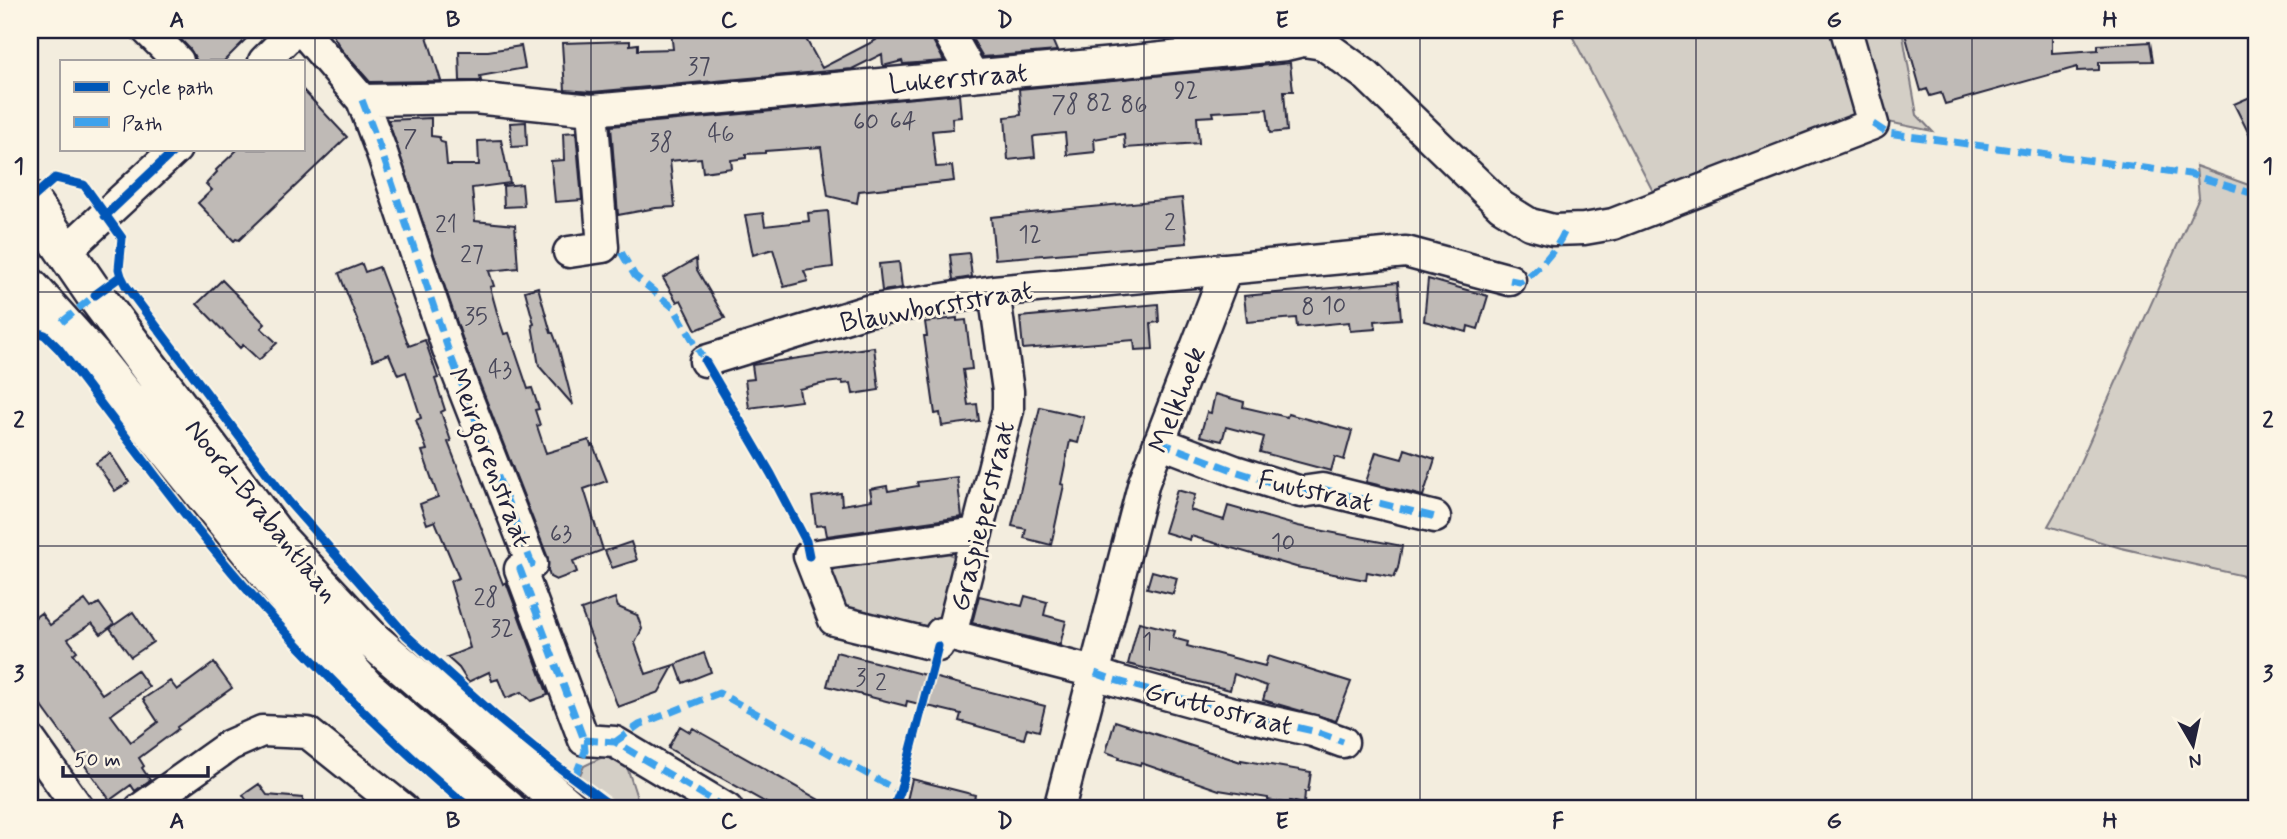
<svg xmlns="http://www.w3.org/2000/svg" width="2287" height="839" font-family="Mynerve,sans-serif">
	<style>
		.green { fill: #d4cfc6; stroke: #7b7880; stroke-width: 2 }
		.building { fill: #bfbab6; stroke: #22223b; stroke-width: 2 }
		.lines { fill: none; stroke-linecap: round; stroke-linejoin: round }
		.minor-casing { stroke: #22223b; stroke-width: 35 }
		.major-casing { stroke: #22223b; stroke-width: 42 }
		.minor { stroke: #fcf5e5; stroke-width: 30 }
		.major { stroke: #fcf5e5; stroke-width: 37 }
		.quiet { stroke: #3ea2ec; stroke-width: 7; stroke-dasharray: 14 7; stroke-linecap: butt }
		.cycleway-casing { stroke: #fcf5e5; stroke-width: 13 }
		.cycleway { stroke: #0057b8; stroke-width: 9 }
		.grid { fill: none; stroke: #22223b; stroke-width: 2; stroke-opacity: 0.55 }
		.labels { text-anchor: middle; stroke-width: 6; stroke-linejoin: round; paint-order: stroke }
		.number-label { font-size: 24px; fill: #49485a }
		.street-label { font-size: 28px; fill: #22223b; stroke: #fcf5e5 }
		.neatline { fill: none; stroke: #22223b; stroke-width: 2.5 }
		.grid-label { font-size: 23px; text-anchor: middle; font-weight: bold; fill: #22223b }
	</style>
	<rect width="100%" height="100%" fill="#f3edde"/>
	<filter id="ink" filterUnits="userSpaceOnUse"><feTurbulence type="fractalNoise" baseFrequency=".0143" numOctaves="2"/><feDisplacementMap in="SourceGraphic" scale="14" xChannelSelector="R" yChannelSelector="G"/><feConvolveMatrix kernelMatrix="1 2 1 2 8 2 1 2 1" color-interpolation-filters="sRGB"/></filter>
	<g filter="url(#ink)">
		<path class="green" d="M1569,30H1837L1862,120L1658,201Z
			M1854,30H1902L1917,115L1932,131L1888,122L1877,110Z
			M2196,166L2257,188V574L2248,577L2121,548L2048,526L2065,496L2199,197Z
			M939,546L957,559L945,620L932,618L927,636L842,614L829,576L842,561Z
			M621,748L638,801L648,809H622L578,779L584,766Z"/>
		<path class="building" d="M172,30H255L224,61H197L190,49Z
			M330,30H425L441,81L370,82L341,49Z
			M698,30H735V33L801,30L822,68L876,40L871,30H930L932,39L944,61L903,64L902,61L883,66L882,54L852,69L592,92L565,90L562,43L630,41V45L638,44V50L673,49L671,32Z
			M967,30H1048L1057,51L983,57Z
			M1904,30H2052V53L2098,50V45L2150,42L2153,61L2099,62V70L2077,71V67L1945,104L1941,93L1930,96L1927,89L1921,91Z
			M521,46L525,68L480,76L481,81H460L459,51H488Z
			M1290,63L1293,91H1284L1287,131L1270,133L1267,109L1213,112L1214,116L1197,117L1199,143L1125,148L1124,134L1094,139L1095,152L1067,155L1065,133L1035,136L1033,137L1035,157L1008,160L1005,117L1021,115L1019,89Z
			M303,90L347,137L239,240L236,239L234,241L198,203L212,190L206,184L217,172L216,170L238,149H303Z
			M959,94L961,117L952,118L953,129L932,131L936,167L952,166L954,181L859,191L857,203L828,196L821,147L765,151V153L746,154V158L731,160L732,168L703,172L701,158L670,161L675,207L656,208L618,215L611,126Z
			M2257,94V150L2234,104Z
			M431,118V136L439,137L441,142L445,143L447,165H479L478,141L501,140L510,183L472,188L475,221L515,225L518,268L489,271L494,286L490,287L498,316L504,334L509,333L528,389L532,388L539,409L535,410L540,425L537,426L546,453L589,440L591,446L593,445L607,481L584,489L603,550L573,561L577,572L556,580L550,577L548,570V558L464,343L388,120Z
			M526,122L527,146L512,147L510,123Z
			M576,132L582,200L555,202L551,161L564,160L563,133Z
			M522,184L524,206L504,207L503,186Z
			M1182,198L1187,243L995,259L991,217Z
			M828,211L833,267L804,271L808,281L784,287L773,249L753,255L745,215L763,213L765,226L809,221L808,213Z
			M969,253L972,277L953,280L950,255Z
			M696,259L697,270L725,318L696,330L681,300L677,302L663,278Z
			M899,262L902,288L882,291L879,264Z
			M362,264L365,272L379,267L409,346L425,340L438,378L435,379L445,410L441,412L451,441L448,442L503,584L506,582L548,695L531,701L522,692L506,698L498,679L492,681L489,672L468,682L459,668L447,657L470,648L450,581L459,578L435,521L427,524L420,504L438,497L422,451L427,450L416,420L421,418L406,372L398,375L389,354L373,360L339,273Z
			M1428,279L1488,296L1478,329L1468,326L1467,332L1424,321Z
			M222,280L265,324L261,328L277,343L259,360L243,345L240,348L197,304Z
			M1398,282L1401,319L1375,321L1376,329L1350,331L1349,322L1297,327L1296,318L1247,322L1244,296Z
			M538,287L551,333H553L558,346L573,405L539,366L532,325L534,324L525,291Z
			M1158,304L1159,322L1151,323L1153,349L1135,350L1134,340L1023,349L1020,317Z
			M957,318V321L966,320L972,369L963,370L968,405L977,404L979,421L942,426L940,413L935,414L924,336H927L925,322Z
			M874,347L879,390L853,394L851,383L843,384L842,381L825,383L799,389L801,401L749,408L745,380L754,379L752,365Z
			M1215,394L1244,402L1243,407L1287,417L1288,414L1352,431L1344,460L1335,457L1331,471L1260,452L1264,437L1226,427L1222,441L1200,436L1207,412L1211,413Z
			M1040,407L1084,417L1078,443L1070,441L1061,484L1064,485L1051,545L1024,538L1026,529L1012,526Z
			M1405,449L1435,459L1423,496L1366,482L1376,452L1402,459Z
			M110,453L129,482L115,491L96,463Z
			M957,477L962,517L827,536L825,525L816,526L812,497L841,493L842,505L872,500L870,489L887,486L888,491L918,486L917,482Z
			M1177,490L1195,495L1190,510L1224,520L1228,506L1298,526L1402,546L1398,568L1394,577L1367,572L1366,580L1296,567L1191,536L1190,540L1164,532Z
			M631,542L637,560L612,568L605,551Z
			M1152,571L1177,578L1173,594L1147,588Z
			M979,596L1022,606L1025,596L1047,602L1044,615L1066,621L1060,645L972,623Z
			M615,598L618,607L637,615L642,629L635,643L646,674L674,665L659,692L618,707L581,610Z
			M85,600L91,608L99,603L114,624L101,634L92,623L68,639L77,651L73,654L102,694L137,670L149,687L111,715L131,742L158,722L143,699L170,681L177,690L214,663L232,688L177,727L178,729L139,758L144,766L142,768L150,780L135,791L131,785L110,800L30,690V621L41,613L50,625Z
			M133,612L153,642L131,657L110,628Z
			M1139,622L1175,631L1173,638L1188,642L1187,646L1265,666L1268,656L1351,682L1336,721L1263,700L1267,686L1234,674L1230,690L1128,664Z
			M836,652L1045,706L1039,731L1027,728L1024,739L959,721L961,714L907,701L906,706L827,686Z
			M704,653L711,672L683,683L676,664Z
			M1115,721L1241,762V760L1311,772L1308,792H1305L1304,804L1290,801L1289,804L1268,800V798L1219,790L1141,763L1140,765L1119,759L1120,757L1106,752Z
			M680,726L690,732L693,728L703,734L835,809H777L668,748Z
			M912,779L975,795L972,809L938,801L937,804L923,801L920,809H905Z
			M259,784L267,795L303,798L302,809H253L243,795Z"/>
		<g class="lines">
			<g class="minor-casing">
				<path id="minor" d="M147,30L178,61
					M302,30L362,100L382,153L448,349L532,564L520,569L584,740L615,742L727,809
					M947,30L973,76
					M264,61L295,30
					M362,100L474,98L592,110L1114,63L1286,45L1303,41L1323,44L1367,76L1501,206L1530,224L1553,230L1584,229L1613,224L1873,124L1846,30
					M65,252L176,149
					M569,252L603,247L592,110
					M705,361L867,311L994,291L1406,252L1510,280
					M1159,442L1235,471L1301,492L1322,489L1435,517
					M977,533L809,556L834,620L938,646L941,633L1082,669L1114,680L1234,713L1313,731L1343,742
					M951,635L1008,410V391L994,291
					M30,740L79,809
					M140,809L230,745L262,731L308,733L403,809
					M1059,809L1144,482L1226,270"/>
			</g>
			<g class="major-casing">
				<path id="major" d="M30,200L95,295L279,540L371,639L570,809
					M30,287L92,356L294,606L365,687L507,809"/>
			</g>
			<use href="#minor" class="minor"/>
			<use href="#major" class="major"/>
			<path class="quiet" d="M362,100L382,153L448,349L532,564L520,569L584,740L585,751L574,779
				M1873,124L1887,133L2189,174L2257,195
				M621,252L635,276L674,308L705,361
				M1510,280L1520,282C1536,273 1559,247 1565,230
				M62,322L95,295
				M1159,442L1235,471L1301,492L1322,489L1435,517
				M1095,673L1114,680L1234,713L1313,731L1343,742
				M584,740L615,742L727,809
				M615,742L639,725L719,693L900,792"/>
			<g class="cycleway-casing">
				<path id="cycleway" d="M30,200L55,178L84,185L122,238L119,269L121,276L95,295
					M105,216L176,149
					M121,276L126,286L288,501L407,636L498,718L553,763L615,809
					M30,330L45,335L59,349C130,441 200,540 279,625C340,690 402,752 471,809
					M705,361L771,474L806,541L809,556
					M893,809L900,792L938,646"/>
			</g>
			<use href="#cycleway" class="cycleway"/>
		</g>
	</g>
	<path class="grid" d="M315,30V809M591,30V809M867,30V809M1144,30V809M1420,30V809M1696,30V809M1972,30V809M30,292H2257M30,546H2257"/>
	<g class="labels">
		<g class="number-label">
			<text x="699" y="74">37</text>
			<text x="1186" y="98">92</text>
			<text x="1099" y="110">82</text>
			<text x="1065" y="112">78</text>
			<text x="1134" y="112">86</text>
			<text x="903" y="128">64</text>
			<text x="866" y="129">60</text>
			<text x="721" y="141">46</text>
			<text x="410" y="146">7</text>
			<text x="661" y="150">38</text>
			<text x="1170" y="230">2</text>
			<text x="446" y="232">21</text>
			<text x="1030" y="242">12</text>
			<text x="472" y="262">27</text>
			<text x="1334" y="313">10</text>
			<text x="1308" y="314">8</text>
			<text x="476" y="324">35</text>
			<text x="500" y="377">43</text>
			<text x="561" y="541">63</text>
			<text x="1283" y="550">10</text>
			<text x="486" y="605">28</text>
			<text x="502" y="636">32</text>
			<text x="1147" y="649">1</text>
			<text x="861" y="685">3</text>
			<text x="881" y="690">2</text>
		</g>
		<g class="street-label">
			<text transform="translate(958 77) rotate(-5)" y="10">Lukerstraat</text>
			<text transform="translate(936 305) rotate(-10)" y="10">Blauwborststraat</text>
			<text transform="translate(1176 399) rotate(-69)" y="10">Melkhoek</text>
			<text transform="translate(491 457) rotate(69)" y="10">Meirgorenstraat</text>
			<text transform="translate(1316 490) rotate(12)" y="10">Fuutstraat</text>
			<text transform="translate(263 510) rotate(51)" y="10">Noord-Brabantlaan</text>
			<text transform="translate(981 516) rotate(-76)" y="10">Graspieperstraat</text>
			<text transform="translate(1219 707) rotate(14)" y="10">Gruttostraat</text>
		</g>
	</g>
	<rect width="2287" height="839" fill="none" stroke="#fcf5e5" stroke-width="77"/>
	<rect x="60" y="60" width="245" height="91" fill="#fcf5e5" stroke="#a5a1a1" stroke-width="2"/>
	<rect x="74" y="82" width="35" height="10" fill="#0057b8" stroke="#a5a1a1" stroke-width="2"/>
	<text x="122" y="94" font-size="21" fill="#22223b">Cycle path</text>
	<rect x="74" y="117" width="35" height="10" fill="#3ea2ec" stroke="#a5a1a1" stroke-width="2"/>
	<text x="122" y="130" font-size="21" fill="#22223b">Path</text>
	<g transform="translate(2193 745) rotate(171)" stroke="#fcf5e5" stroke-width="5" paint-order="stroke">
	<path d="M0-5L12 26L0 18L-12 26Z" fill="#22223b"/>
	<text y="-10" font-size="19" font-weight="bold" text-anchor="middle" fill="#22223b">N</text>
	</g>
	<path d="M63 766v10h145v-10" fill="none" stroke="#22223b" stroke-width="3.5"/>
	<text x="74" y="766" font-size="21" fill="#22223b" stroke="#fcf5e5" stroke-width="5" paint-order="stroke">50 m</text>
	<rect x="38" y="38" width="2210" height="762" class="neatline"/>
	<g class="grid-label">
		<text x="177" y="27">A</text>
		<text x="453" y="27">B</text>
		<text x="729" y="27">C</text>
		<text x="1005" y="27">D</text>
		<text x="1282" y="27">E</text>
		<text x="1558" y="27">F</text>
		<text x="1834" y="27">G</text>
		<text x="2110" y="27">H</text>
		<text x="19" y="173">1</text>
		<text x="2268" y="173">1</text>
		<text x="19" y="427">2</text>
		<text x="2268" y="427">2</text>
		<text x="19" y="681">3</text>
		<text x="2268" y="681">3</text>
		<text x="177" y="828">A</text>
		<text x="453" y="828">B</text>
		<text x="729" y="828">C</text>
		<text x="1005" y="828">D</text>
		<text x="1282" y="828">E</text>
		<text x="1558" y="828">F</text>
		<text x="1834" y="828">G</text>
		<text x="2110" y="828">H</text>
	</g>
</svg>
